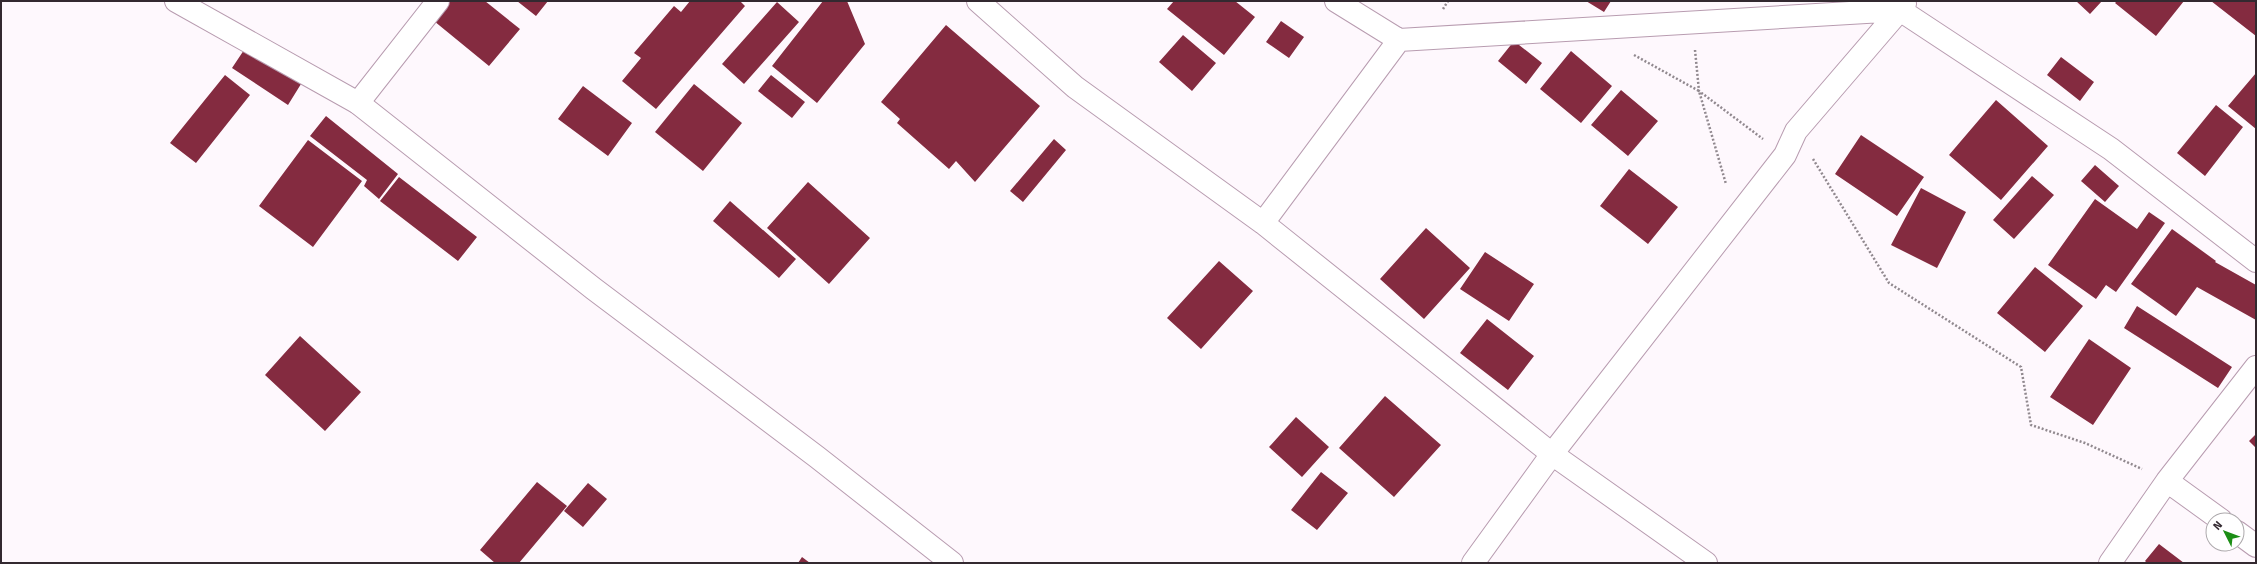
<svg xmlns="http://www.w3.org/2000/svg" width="2257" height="564" font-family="'Fira Sans',sans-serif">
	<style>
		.building { fill: #842b40 }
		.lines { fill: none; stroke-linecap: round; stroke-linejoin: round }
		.minor-casing { stroke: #b89cb0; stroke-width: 24 }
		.highway-casing { stroke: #b89cb0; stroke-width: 24 }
		.path { stroke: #91898f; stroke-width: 2.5; stroke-dasharray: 2 2; stroke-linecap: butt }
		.minor { stroke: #fff; stroke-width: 22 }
		.highway { stroke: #fff; stroke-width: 22 }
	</style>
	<rect width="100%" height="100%" fill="#fef8fd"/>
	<path class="building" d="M450,1H485L520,29L489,66L434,21Z
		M517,1H548L536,16Z
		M690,1H740L745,6L656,109L622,81L641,58L634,53L674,6L681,12Z
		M823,1H847L865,44L817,103L772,66Z
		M1174,1H1235L1255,17L1224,55L1167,9Z
		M1586,1H1611L1604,12Z
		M2076,1H2102L2090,14Z
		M2117,1H2184L2156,36L2115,3Z
		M2211,1H2256V36Z
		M777,2L799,22L744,84L722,64Z
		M1281,21L1304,37L1289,58L1266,42Z
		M946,25L1040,106L975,182L956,161L949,169L897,123L900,119L881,102Z
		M1183,35L1216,63L1192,91L1159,62Z
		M1514,41L1542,63L1526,84L1498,61Z
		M246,47L301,84L288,105L232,68Z
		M1571,51L1612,86L1581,123L1540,89Z
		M2061,57L2094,82L2080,101L2047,75Z
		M2256,73V129L2228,106Z
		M225,75L250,95L196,163L170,143Z
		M771,75L805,102L792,118L758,91Z
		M694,84L742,123L703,171L655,132Z
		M583,86L632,123L608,156L558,119Z
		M1621,90L1658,121L1628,156L1591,125Z
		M1996,100L2048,146L2001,200L1949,155Z
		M2216,105L2243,127L2205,176L2177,153Z
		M326,116L398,174L379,199L364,186L367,180L310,136Z
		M1861,135L1924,177L1897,216L1835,174Z
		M1054,139L1066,150L1023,202L1010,191Z
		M308,140L362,181L313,247L259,206Z
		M2095,165L2119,186L2105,202L2081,181Z
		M1629,169L1678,207L1648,244L1600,206Z
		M2032,176L2054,195L2014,239L1993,220Z
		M399,177L477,237L458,261L380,201Z
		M808,182L870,238L829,284L767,228Z
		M1921,188L1966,212L1937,268L1891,245Z
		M2095,199L2137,229L2149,212L2165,223L2116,292L2106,285L2096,299L2048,265Z
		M730,201L796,259L779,278L713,221Z
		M1426,228L1470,268L1424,319L1380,279Z
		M2172,229L2216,261L2215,262L2256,285V320L2197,287L2176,316L2131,284Z
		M1485,252L1534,284L1509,321L1460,289Z
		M1219,261L1253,291L1201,349L1167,318Z
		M2035,267L2083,306L2045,352L1997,313Z
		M2137,306L2232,367L2218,388L2124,328Z
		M1487,319L1534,356L1508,390L1460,353Z
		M300,336L361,392L325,431L265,375Z
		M2089,339L2131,368L2093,425L2050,397Z
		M1385,396L1441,445L1394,497L1339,448Z
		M1296,417L1329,447L1302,477L1269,447Z
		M2256,434V448L2249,441Z
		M1321,472L1348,493L1317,530L1291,510Z
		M537,482L567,506L519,563H495L480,550Z
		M588,483L607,499L583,527L564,511Z
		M2159,544L2184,563H2147L2145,561Z
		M802,557L810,563H798Z"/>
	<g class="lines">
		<g class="minor-casing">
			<path id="minor" d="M978,1L1075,87L1263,223L1552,454L1706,563
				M1336,1L1399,40L1900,10L2111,149L2256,261
				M358,103L438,1
				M1263,223L1399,40
				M2167,481L2221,520
				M2237,532L2256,546
				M1473,563L1552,454L1785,155L1796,131L1905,4
				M2110,563L2167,481L2256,367"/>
		</g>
		<g class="highway-casing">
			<path id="highway" d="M176,1L358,103L594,289L817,457L952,563"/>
		</g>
		<path class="path" d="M1443,9L1448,1
			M1695,50L1699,91L1763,139
			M1634,55L1699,91L1726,184
			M1813,159L1889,283L2021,367L2031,425L2085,443L2142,469"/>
		<use href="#minor" class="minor"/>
		<use href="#highway" class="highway"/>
	</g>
	<rect width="2257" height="564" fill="none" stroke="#332930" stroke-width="4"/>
	<g transform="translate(2225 532) rotate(312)"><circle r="19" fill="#ffffff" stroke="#ada9ac"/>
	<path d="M0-3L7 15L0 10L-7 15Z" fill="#1c8e15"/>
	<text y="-6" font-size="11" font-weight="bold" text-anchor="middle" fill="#332930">N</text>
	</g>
</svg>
